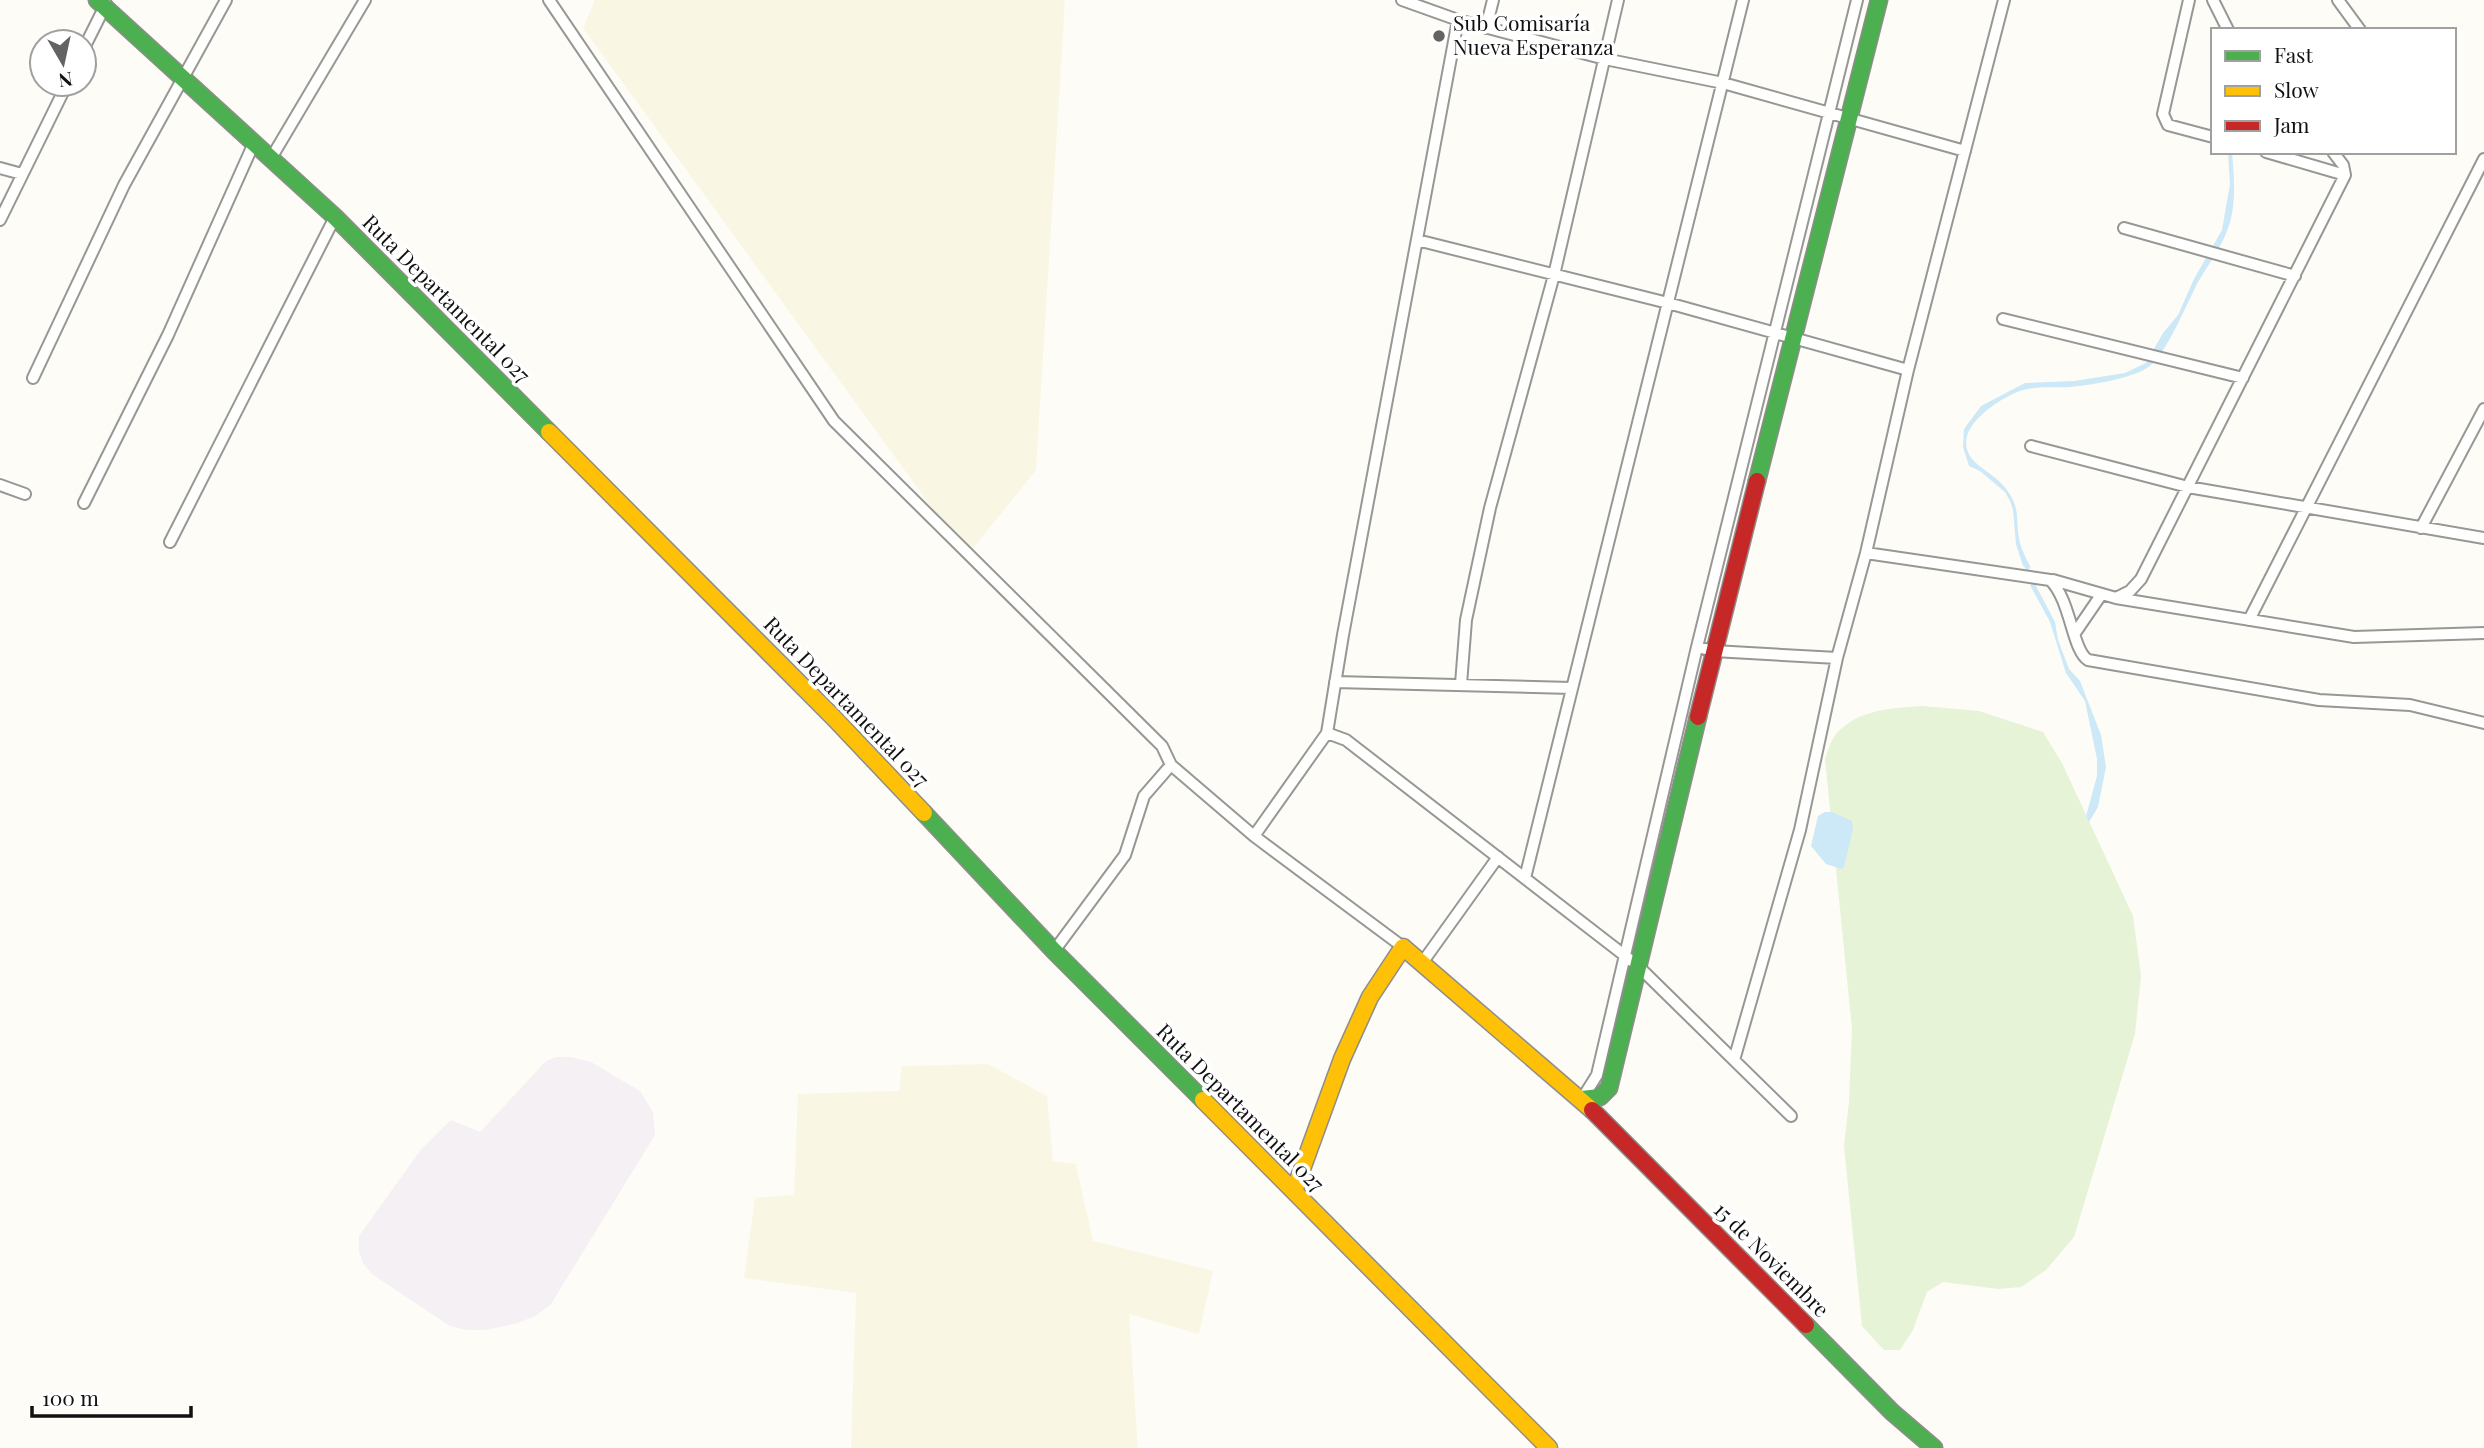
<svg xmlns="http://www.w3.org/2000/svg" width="2484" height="1448" font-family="'Playfair Display',serif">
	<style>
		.industrial { fill: #f5f0f3 }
		.farmland { fill: #f9f7e4 }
		.green { fill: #e7f3d7 }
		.water { fill: #cde8f7 }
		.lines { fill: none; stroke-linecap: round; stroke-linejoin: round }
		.stream { stroke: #cde8f7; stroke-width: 3.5 }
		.street-casing { stroke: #979795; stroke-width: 14 }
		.fast-casing { stroke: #8e8d8b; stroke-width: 19 }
		.slow-casing { stroke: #8e8d8b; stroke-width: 19 }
		.jam-casing { stroke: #8e8d8b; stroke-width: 19 }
		.street { stroke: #fffffe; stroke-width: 10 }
		.fast { stroke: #4caf50; stroke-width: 16 }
		.slow { stroke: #ffc107; stroke-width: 16 }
		.jam { stroke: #c62828; stroke-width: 16 }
		.poi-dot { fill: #646362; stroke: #fff; stroke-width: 2.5 }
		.labels { text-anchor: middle; stroke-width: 7; stroke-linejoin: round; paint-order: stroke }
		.poi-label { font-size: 21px; fill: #111; stroke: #fff; text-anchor: start }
		.street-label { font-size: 21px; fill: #111; stroke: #fff }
	</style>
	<rect width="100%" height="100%" fill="#fdfcf7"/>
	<path class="industrial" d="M557,1057H570L591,1062L640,1091L653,1112L655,1135L551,1304L537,1315L518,1323L486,1330H467L450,1326L372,1274L363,1263L359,1252V1236L422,1148L451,1120L480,1132L546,1061Z"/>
	<path class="farmland" d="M595,0H1065L1036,470L967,556L583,28Z
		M988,1064L1047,1096L1053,1161L1076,1164L1093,1241L1213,1271L1199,1334L1129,1314L1138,1448H851L856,1293L744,1278L755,1198L794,1195L798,1094L899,1091L902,1066Z"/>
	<path class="green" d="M1922,706L1979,711L2043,732L2062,763L2133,916L2141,976L2135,1034L2074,1237L2046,1270L2021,1287L1998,1289L1943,1282L1927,1292L1913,1330L1900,1350H1884L1862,1326L1844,1146L1849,1102L1852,1029L1825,759C1828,751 1831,740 1836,734C1859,709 1891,708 1922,706Z"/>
	<path class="water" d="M2228,152H2232C2234,178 2237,207 2227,231C2220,249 2208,265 2198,282C2187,303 2166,356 2147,368C2129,379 2091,385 2070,387C2055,388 2042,386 2027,389C2008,393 1972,416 1967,436C1961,462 1989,469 2002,484C2023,508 2014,517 2020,543C2022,551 2027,560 2031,568L2023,566L2016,544L2013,510L2010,501L2005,492L1980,471L1969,466L1963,447L1964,429L1981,406L2025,383L2074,381L2125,373L2146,363L2163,333L2178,315L2194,279L2222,230L2230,184Z
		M2035,584L2055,622L2058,640L2069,669L2080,681L2101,735L2106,767L2098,807L2089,822L2086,816L2097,776V759L2085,701L2066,673L2050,622L2030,585Z
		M1825,812H1832L1852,821L1853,829L1844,867L1842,869L1826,864L1811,846L1818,816Z"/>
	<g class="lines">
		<path class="stream" d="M2025,563L2035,589"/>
		<g class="street-casing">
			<path id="street" d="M549,0L834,421L1162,746L1171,765
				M1402,0L1458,20L1605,59L1723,83L1965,151
				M2189,0L2163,114L2168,125L2213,137
				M2213,0L2228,30
				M2338,0L2360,30
				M1486,28L1493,0
				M84,48L106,4
				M2266,152L2345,175
				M270,160L365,0
				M0,168L22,174
				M0,220L67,84
				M2124,228L2295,276
				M1417,240L1668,303L1908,370
				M2003,319L2243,378
				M33,378L124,185L226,0
				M2031,446L2188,487L2484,538
				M0,485L25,494
				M84,503L168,335L253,145
				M2421,528L2484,409
				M170,542L335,217
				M1866,553L2050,580C2071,600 2072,650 2088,660L2319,700L2410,705L2484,723
				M2053,580L2116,598L2130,591L2141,579L2345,175L2343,165L2333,152
				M2116,598L2354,637L2484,633
				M2249,620L2484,159
				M2075,633L2101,595
				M1697,647L1714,651L1837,658L1866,553L1908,370L2004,0
				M1335,682L1572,688
				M1461,684L1466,620L1490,508L1554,275L1618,0
				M1327,733L1346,740L1637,965L1791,1116
				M1254,836L1327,733L1343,635L1458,20
				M1525,878L1743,0
				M1054,951L1125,855L1144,796L1171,765L1254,836L1403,947
				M1422,963L1498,857
				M1734,1060L1800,830L1837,658
				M1582,1099L1597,1075L1697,647L1857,0"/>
		</g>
		<g class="fast-casing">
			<path id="fast" d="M97,0L335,217L549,432
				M1757,481L1879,0
				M924,813L1054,951L1203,1100
				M1582,1099L1600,1097L1609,1088L1698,717
				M1806,1325L1892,1412L1934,1448"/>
		</g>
		<g class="slow-casing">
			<path id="slow" d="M549,432L833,717L924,813
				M1203,1100L1549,1448
				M1294,1191L1342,1059L1370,997L1403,947L1592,1110"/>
		</g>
		<g class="jam-casing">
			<path id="jam" d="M1698,717L1757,481
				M1592,1110L1806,1325"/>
		</g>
		<use href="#street" class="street"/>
		<use href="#fast" class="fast"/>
		<use href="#slow" class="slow"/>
		<use href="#jam" class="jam"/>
	</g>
	<circle class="poi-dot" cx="1439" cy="36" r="7"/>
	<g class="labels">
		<g class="poi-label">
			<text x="1453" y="31">Sub Comisaría<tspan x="1453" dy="24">Nueva Esperanza</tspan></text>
		</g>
		<g class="street-label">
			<text transform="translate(446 299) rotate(45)" y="7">Ruta Departamental 027</text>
			<text transform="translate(846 702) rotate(46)" y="7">Ruta Departamental 027</text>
			<text transform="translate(1240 1108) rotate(45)" y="7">Ruta Departamental 027</text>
			<text transform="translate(1771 1260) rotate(45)" y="7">15 de Noviembre</text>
		</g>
	</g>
	<rect x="2211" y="28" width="245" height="126" fill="#ffffff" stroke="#a0a0a0" stroke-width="2"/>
	<rect x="2225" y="51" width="35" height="10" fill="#4caf50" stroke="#a0a0a0" stroke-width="2"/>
	<text x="2274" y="63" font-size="21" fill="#111111">Fast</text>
	<rect x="2225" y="86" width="35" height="10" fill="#ffc107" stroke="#a0a0a0" stroke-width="2"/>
	<text x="2274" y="98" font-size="21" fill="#111111">Slow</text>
	<rect x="2225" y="121" width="35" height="10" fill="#c62828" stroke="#a0a0a0" stroke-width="2"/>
	<text x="2274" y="133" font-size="21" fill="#111111">Jam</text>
	<g transform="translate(63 63) rotate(171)"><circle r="33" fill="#ffffff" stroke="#a0a0a0" stroke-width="2"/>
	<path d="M0-5L12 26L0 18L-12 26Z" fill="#646362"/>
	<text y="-10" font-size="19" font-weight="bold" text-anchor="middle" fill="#111111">N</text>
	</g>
	<path d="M32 1406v10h159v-10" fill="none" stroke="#111111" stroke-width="3.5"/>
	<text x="42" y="1406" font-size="21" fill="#111111" stroke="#ffffff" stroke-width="5" paint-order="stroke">100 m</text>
</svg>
